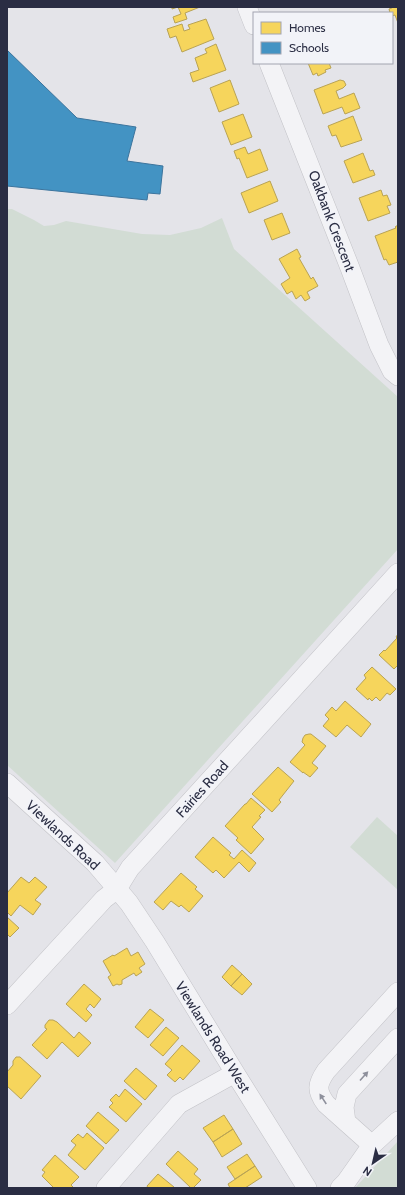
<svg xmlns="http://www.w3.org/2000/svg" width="405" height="1195" font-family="Cabin,sans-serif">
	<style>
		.green { fill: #d2dcd4 }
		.homes { fill: #f6d55c; stroke: #b9a354 }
		.schools { fill: #4393c3; stroke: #3c749d }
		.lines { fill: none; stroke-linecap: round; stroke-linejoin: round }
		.minor-casing { stroke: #c2c2c7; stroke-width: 20 }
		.minor { stroke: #f3f3f6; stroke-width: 19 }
		.oneway { fill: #8e909c }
		.labels { text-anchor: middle; stroke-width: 4; stroke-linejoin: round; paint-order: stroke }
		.street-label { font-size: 14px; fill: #2a2d43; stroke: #f2f3f8 }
	</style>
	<rect width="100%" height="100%" fill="#e4e4e9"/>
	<path class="green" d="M7,209H12L34,220L44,226L54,225L66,221L142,234L170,235L201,228L222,218L234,249L398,397V549L115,863L7,765Z
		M377,817L398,836V890L350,847Z
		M398,1141V1188H355Z"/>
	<path class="homes" d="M172,7H200L185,13L187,19L175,23L173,17L181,14L178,7L172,9Z
		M392,7H398V23L395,15L392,16V13H390L389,9L392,8Z
		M206,19L214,39L182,52L176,36L170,38L167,29L182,24L184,31L190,29L188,25Z
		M216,44L226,70L193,82L190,73L199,70L195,58L207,53L205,49Z
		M308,63H329L331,68L325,70L326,72L318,76L317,73L313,75Z
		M230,80L239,104L219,112L210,88Z
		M340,80L344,81L346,85L343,88L336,91L339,99L354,93L360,108L345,114L342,107L323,114L314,90Z
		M243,114L252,137L231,145L222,122Z
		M353,116L362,140L341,147L336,135L332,136L328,126Z
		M245,147L248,154L260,149L268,170L247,178L239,158L237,159L234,151Z
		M363,153L370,171L373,170L375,175L353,183L344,161Z
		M270,181L278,201L249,213L241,193Z
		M381,190L383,196L387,195L391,205L387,206L390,213L368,221L359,198Z
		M282,213L290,233L272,240L264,220Z
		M398,225V262L389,265L386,259L384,260L375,236L396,228L395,227Z
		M297,249L301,257L299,258L311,279L313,277L318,286L307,292L310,298L305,301L301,295L296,299L292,291L287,294L281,284L290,278L279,259Z
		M398,634V665L394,669L379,655L384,650L385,651L397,638L396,637Z
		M372,667L396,689L390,695L387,693L380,701L376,697L372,701L369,698L368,700L356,689L366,678L364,675Z
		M345,701L371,724L361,737L347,725L336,737L323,726L329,719L325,715L332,707L336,711Z
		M309,734H311L326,746L312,763L318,768L310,777L303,772V773L290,762L305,745L302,742L303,738L305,735Z
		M278,767L294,781L279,800L281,802L272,812L252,794Z
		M251,798L265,810L259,816L261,817L252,827L264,839L251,854L236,840L238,838L225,826L245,804H246Z
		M213,837L231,853L229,855L234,859L242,850L256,863L249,872L239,862L224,878L216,870L213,873L195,857Z
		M181,873L197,887L195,889L203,896L189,912L181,905L179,907L171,901L163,910L154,902Z
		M21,877L29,883L35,877L47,887L35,900L41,904L33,915L20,905L11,916L7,912V893Z
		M7,917L19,928L10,937L7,934Z
		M127,948L131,956L138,952L145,964L139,968L142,972L136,976L134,973L122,980V984L119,985L117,984L113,986L108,977L111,975L103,961L113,955L114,956Z
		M232,965L242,974L231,986L222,977Z
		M242,974L252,984L242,995L231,986Z
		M84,984L101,999L94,1008L90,1004L86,1009L92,1015L86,1022L66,1004Z
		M150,1009L164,1020L148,1038L135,1027Z
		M49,1020H53L57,1022L74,1038L79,1032L91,1043L78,1057L62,1042L47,1059L32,1045L47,1029L45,1028V1025Z
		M166,1027L179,1038L163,1056L150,1045Z
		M182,1045L200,1061L183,1080L180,1077L175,1082L167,1075L172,1070L165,1064Z
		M16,1057H20L41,1076L21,1099L7,1086V1072L13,1065V1061Z
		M136,1068L157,1086L145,1100L124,1081Z
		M125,1089L142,1104L126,1122L109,1107L113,1103L110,1100L116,1094L119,1097Z
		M98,1112L119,1130L106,1144L86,1126Z
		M224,1115L233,1129L213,1142L203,1128Z
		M233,1129L242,1144L222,1157L213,1142Z
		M87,1133L104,1148L85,1170L68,1155L76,1145L71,1141L78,1134L83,1138Z
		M178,1151L198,1169L194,1174L201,1180L193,1188H191L166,1164Z
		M247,1154L255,1166L235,1179L227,1167Z
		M55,1155L79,1177L71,1185L73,1187L72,1188H54L42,1176L45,1172L42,1170Z
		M255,1166L262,1177L245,1188H230L228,1184Z
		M158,1174L174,1187L173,1188H148L147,1186Z"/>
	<path class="schools" d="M7,50L77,118L136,127L127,161L163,166L160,194L148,193L147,200L7,186Z"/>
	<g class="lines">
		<g class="minor-casing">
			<path id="minor" d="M247,7L254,25
				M269,63L350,268L379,345L392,371L398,376
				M7,783L95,863L129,903L155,942L235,1073L307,1188
				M7,1005L104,899L117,889L130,868L398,573
				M346,1122L344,1107L347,1094L398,1038
				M372,1145L326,1104C316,1091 317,1084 326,1071L398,992
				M106,1188L179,1104L235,1073
				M340,1188L346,1182L372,1145L398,1121"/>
		</g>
		<use href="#minor" class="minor"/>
	</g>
	<defs><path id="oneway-solid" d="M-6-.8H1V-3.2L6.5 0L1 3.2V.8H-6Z"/></defs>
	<g class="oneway">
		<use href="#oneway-solid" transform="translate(364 1076) rotate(-48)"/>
		<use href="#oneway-solid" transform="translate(323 1099) rotate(-123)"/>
	</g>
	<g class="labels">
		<g class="street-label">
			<text transform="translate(332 221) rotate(69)" y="5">Oakbank Crescent</text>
			<text transform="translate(202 789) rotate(-48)" y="5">Fairies Road</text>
			<text transform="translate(63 835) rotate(43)" y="5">Viewlands Road</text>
			<text transform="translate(213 1037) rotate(58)" y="5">Viewlands Road West</text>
		</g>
	</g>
	<rect width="405" height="1195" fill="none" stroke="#2a2d43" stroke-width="16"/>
	<rect x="253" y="12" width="140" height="52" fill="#f2f3f8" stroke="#a2a4b0"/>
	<rect x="261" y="22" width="20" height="12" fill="#f6d55c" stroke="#a2a4b0"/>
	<text x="289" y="32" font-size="12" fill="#2a2d43">Homes</text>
	<rect x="261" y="42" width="20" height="12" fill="#4393c3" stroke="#a2a4b0"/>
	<text x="289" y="52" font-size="12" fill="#2a2d43">Schools</text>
	<g transform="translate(373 1163) rotate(214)" stroke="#f2f3f8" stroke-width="3" paint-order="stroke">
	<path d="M0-3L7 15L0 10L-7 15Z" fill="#2a2d43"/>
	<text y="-6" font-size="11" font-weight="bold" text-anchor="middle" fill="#2a2d43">N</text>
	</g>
</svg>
